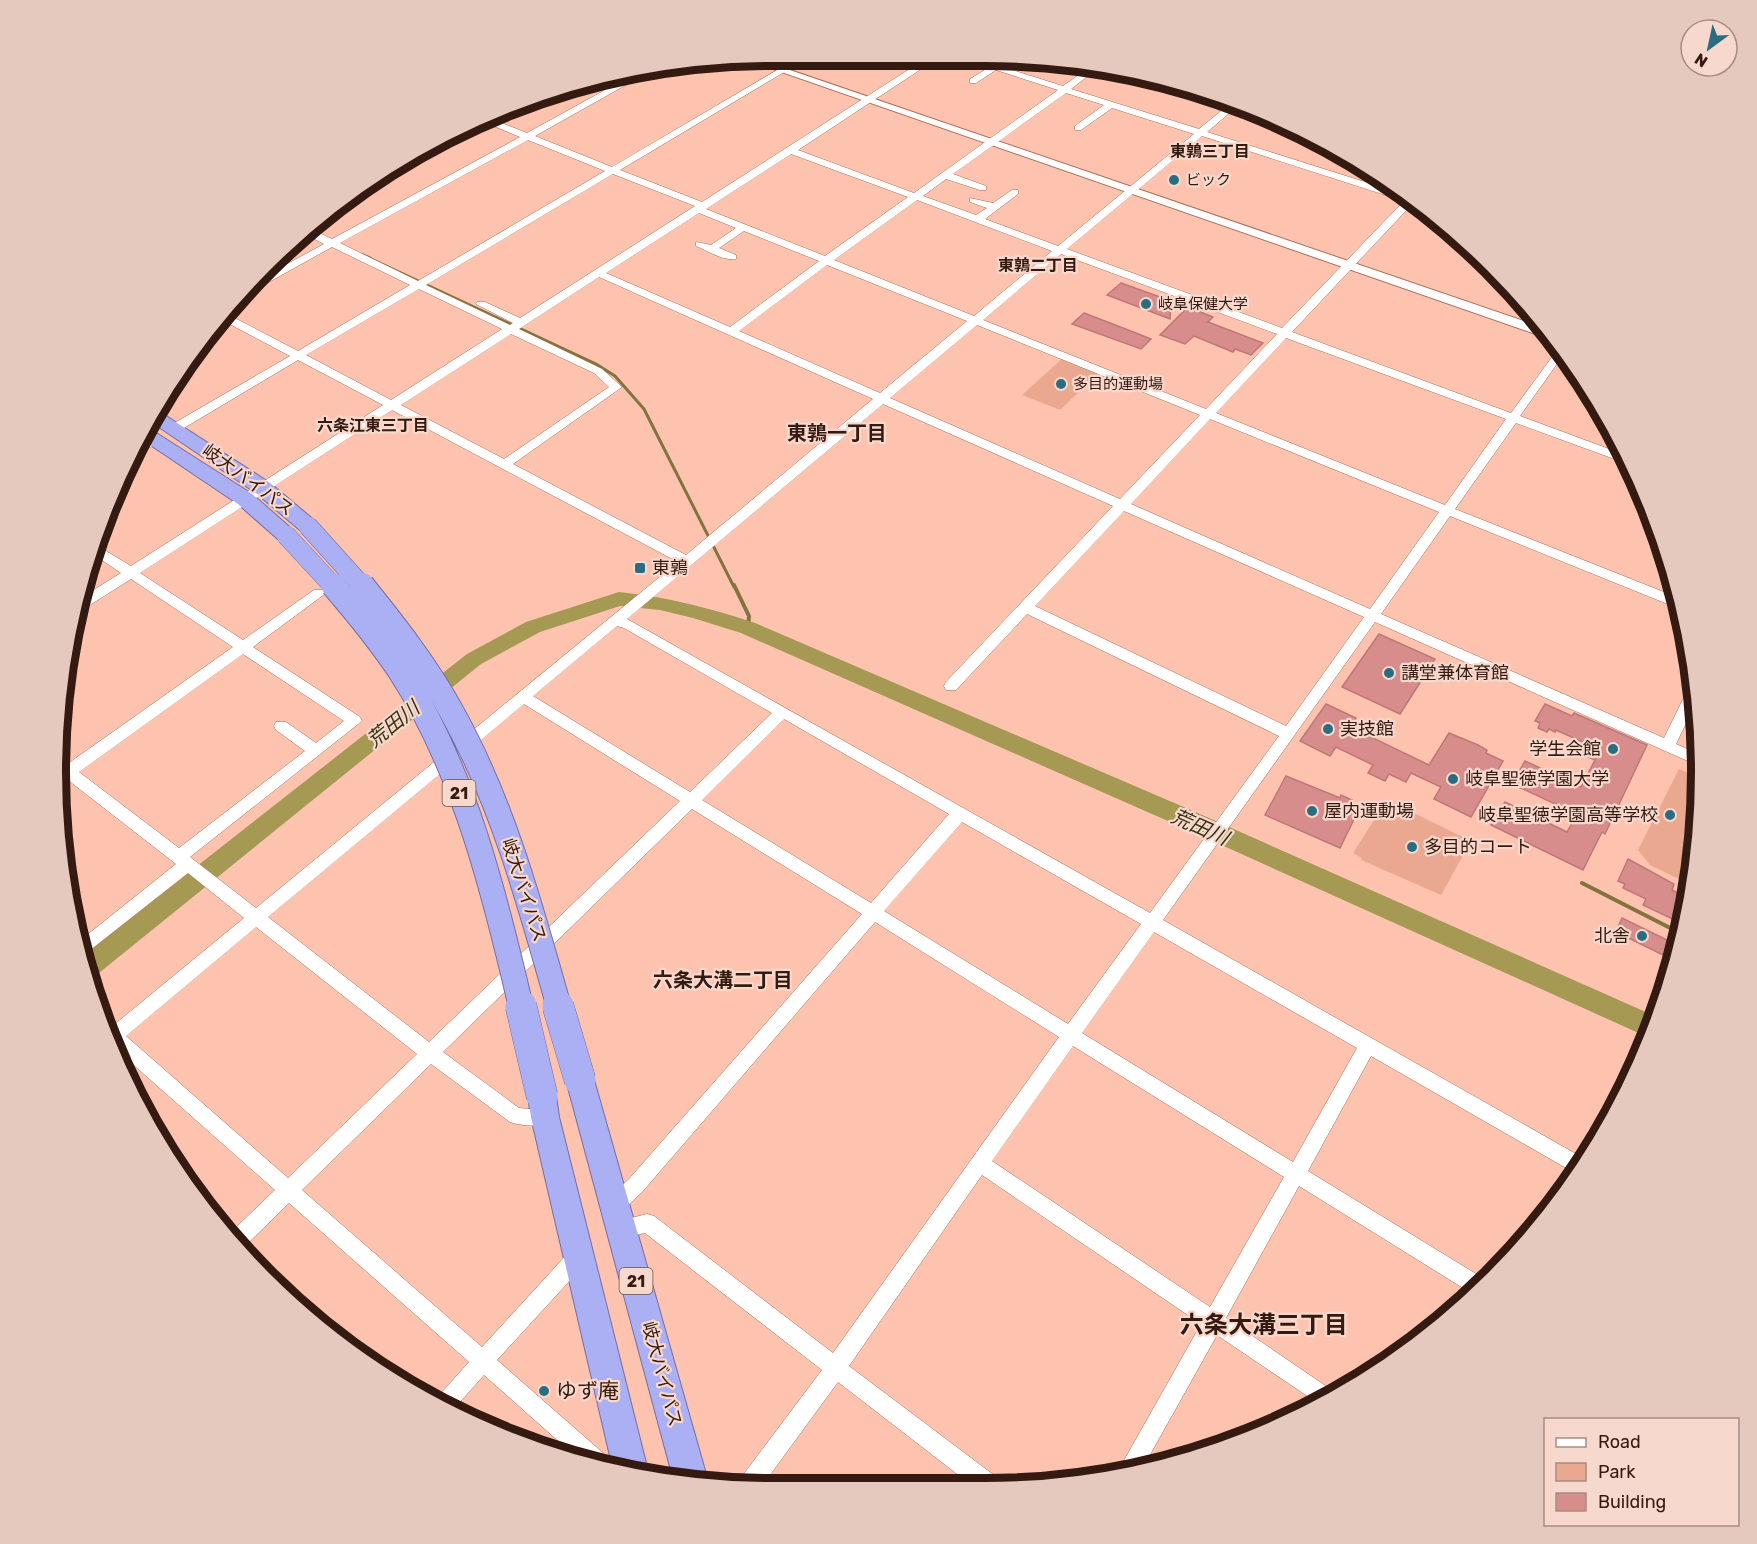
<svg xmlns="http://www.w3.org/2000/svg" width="1757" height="1544" font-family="Rubik,'Noto Sans JP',sans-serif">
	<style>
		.green { fill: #eaa891 }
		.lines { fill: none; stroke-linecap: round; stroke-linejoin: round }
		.stream-far2 { stroke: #83733f; stroke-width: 2 }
		.stream-far1 { stroke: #83733f; stroke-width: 3 }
		.stream { stroke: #83733f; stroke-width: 4 }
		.river { fill: #a59953; fill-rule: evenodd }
		.building { fill: #d88d8d; stroke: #bf7776; stroke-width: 1.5 }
		.minor-casing { stroke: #ae6d56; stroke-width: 1 }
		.tertiary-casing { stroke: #ae6d56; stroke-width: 2 }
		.trunk-casing { stroke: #746ea2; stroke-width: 2 }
		.minor { fill: #fff; fill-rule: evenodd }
		.tertiary { fill: #fff; fill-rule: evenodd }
		.trunk { fill: #abaff4; fill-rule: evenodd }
		.trunk-bridge-far2-casing { stroke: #746ea2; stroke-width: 20; stroke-linecap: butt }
		.trunk-bridge-far1-casing { stroke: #746ea2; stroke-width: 26; stroke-linecap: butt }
		.trunk-bridge-casing { stroke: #746ea2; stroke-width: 32; stroke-linecap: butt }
		.trunk-bridge-far2 { stroke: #abaff4; stroke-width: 19 }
		.trunk-bridge-far1 { stroke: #abaff4; stroke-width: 24 }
		.trunk-bridge { stroke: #abaff4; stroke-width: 31 }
		.poi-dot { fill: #2b6d80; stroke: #f6d8cd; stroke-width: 2 }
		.labels { text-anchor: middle; stroke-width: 4.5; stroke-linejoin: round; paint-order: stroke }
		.far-poi-label { font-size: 15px; fill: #341a10; stroke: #f6d8cd; text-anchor: start }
		.far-neighbourhood-label { font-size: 16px; font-weight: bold; fill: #341a10; stroke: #f6d8cd }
		.shield { fill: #f6d8cd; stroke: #6e5349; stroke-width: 1.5 }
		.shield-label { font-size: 16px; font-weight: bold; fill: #341a10 }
		.street-label { font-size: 18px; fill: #341a10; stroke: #f6d8cd }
		.poi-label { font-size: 18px; fill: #341a10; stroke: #f6d8cd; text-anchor: start }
		.neighbourhood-label { font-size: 20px; font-weight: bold; fill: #341a10; stroke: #f6d8cd }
		.water-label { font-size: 20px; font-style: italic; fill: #373212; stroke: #f6d8cd }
		.near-poi-label { font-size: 21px; fill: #341a10; stroke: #f6d8cd; text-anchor: start }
		.near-neighbourhood-label { font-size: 24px; font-weight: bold; fill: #341a10; stroke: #f6d8cd }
		.rim { fill: none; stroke: #341a10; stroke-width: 8 }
	</style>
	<rect width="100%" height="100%" fill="#fdc3ae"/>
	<path class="green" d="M1063,358L1099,373L1060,410L1022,395Z
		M1679,769L1698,777L1695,865L1691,885L1650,865L1638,850Z
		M1387,800L1471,841L1441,895L1361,860L1362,858L1353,853Z"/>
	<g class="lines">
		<path class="stream-far2" d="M362,254L371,258"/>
		<path class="stream-far1" d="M367,257L596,364L615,376L644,409L734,587"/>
		<path class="stream" d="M734,585L749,616L748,628
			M1582,883L1680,933"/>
		<path class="river" d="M619,592C667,597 710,608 755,623L1193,811L1657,1017L1648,1037L1643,1035L1177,825L741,633L693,618L660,610L620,606L540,632L481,664L94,977L89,979L80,958L467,654L526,622Z"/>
	</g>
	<path class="building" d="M1121,283L1171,301L1170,319L1107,295Z
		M1188,307L1213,317L1208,322L1263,343L1251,355L1235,349L1233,352L1194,336L1185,344L1160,335Z
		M1084,313L1141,335L1151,339L1141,349L1072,324Z
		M1379,634L1435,659L1400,714L1342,687Z
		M1326,704L1356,718L1350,727L1429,765L1449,733L1478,745L1487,750L1486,753L1503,761L1471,817L1434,799L1441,787L1411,773L1406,782L1389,774L1385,781L1368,773L1373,765L1336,747L1330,756L1300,741Z
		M1545,704L1572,716L1574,713L1647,745L1605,834L1602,832L1583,870L1491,825L1505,802L1567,832L1577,814L1512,784L1525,761L1581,787L1595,760L1580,753L1585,743L1556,730L1555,732L1549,729L1547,732L1538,728L1540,723L1535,721Z
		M1286,776L1340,798L1341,795L1352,800L1350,803L1360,807L1340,848L1265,815Z
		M1628,859L1674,884L1672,890L1688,898L1673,960L1616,932L1622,918L1669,941L1677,921L1679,922L1643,905L1646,899L1623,888L1625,884L1618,881Z"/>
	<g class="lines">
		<g class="minor-casing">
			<path id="minor" d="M801,56H811L620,170L702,202L930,56H941L798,150L914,193L1058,90L996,70L976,83H970V79L988,68L959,57H971L1063,86L1093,65L1101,66L1071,89L1199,129L1232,102L1240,104L1207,132L1403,194L1414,202L1292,332L1511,413L1560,346L1564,354L1520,416L1628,456L1631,465L1516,423L1455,509L1679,598L1680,609L1450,516L1381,614L1664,738L1687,691L1693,686L1696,702L1676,744L1699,754V766L1375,622L1163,920L1585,1159L1573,1172L1371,1056L1308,1171L1486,1280L1471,1293L1299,1186L1226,1318L1336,1393L1319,1404L1217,1335L1142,1469L1118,1471L1201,1324L982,1175L849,1366L999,1479L1002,1487H974L838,1382L761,1487H737L740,1479L822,1370L645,1233L622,1238L615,1236L612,1229L615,1222L647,1214L654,1216L833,1353L1059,1037L875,922L643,1191L623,1210L616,1213L609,1210L607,1204L609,1198L629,1179L862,914L692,809L443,1052L519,1108L551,1111L554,1117L551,1123C540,1127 521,1126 510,1122L431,1064L302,1190L482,1347L571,1250L578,1247L585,1250L588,1257L585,1264L497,1360L611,1460L614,1469L583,1463L484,1375L451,1412L434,1401L469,1362L289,1203L240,1251L227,1236L275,1190L119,1052L109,1029L244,918L188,873L80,958L77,943L176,864L68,780L59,781L61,760L69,763L233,647L131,579L82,610L76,611L79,599L121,573L93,554L96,545L131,566L383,405L298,360L179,431H171V425L290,356L220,319L227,314L298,351L410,285L332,247L251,292L244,293L254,282L324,244L301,232L308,228L332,239L520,137L479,120L487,117L527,133L636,73L649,72L535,136L612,167ZM1066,93L1104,105L1075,126V130H1081L1112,108L1194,134L1058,246L985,219L1018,194V190H1012L993,203L970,198V202L987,208L976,215L923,196L946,179L980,190H986V186L953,174ZM1202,136L1404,201L1282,328L1067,249ZM528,140L605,171L418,281L340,243ZM791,154L908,197L825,256L706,209ZM613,174L695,206L520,318L485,302H477L476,304L513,323L510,325L426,285ZM917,200L1052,251L974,316L834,260ZM699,213L736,228L711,245L696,242V246C708,251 723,261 736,259V255L719,248L744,231L819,261L730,327L606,273ZM1061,254L1277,334L1206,409L983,320ZM827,265L967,321L880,393L739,331ZM599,277L873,399L686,555L513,464L622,387L602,369L519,329ZM419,289L502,329L391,400L306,355ZM977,325L1200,415L1120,499L890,398ZM511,334L594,373L609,387L504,459L401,405ZM1286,338L1506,419L1445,505L1216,413ZM883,404L1113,506L946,682L944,686L946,690H956L1027,614L1279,736L1150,913L627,619ZM392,410L678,562L256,908L190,857L362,721L360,717L253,647L326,593L324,590H314L243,640L140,573ZM1210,419L1439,512L1370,609L1131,504ZM1124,511L1364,617L1286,726L1035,606ZM617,626L624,628L772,713L690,792L533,696ZM243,654L344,721L316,743L286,722H276L274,726L276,730L305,751L179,848L79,772ZM524,704L680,801L429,1042L268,917ZM784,719L949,814L871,903L702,800ZM962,822L1141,924L1068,1024L884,911ZM256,927L417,1054L288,1178L126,1036ZM1154,932L1357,1048L1293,1162L1082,1033ZM1073,1046L1284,1177L1210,1307L992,1161Z
				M1017,57H1029V58L1025,61Z
				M155,435L161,439L159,442L142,452H136L143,441Z"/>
		</g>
		<g class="tertiary-casing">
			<path id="tertiary" d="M755,58L1547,329L1555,338H1547L744,59Z"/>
		</g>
		<g class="trunk-casing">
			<path id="trunk" d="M160,412L270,483L315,521L318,526L315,531L308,533L301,531L256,493L153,423Z
				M150,429L252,494L293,530L296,535L293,540L286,542L279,540L238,504L143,440Z
				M580,1067L590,1071L594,1080L708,1481L707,1484L673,1478L566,1080L570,1071Z
				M542,1083L552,1087L556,1096L559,1117L648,1471L647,1474L613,1469L531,1117L528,1096L532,1087Z"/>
		</g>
		<use href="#minor" class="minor"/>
		<use href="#tertiary" class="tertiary"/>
		<use href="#trunk" class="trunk"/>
		<g class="trunk-bridge-far2-casing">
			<path id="trunk-bridge-far2" d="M308,526L363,587
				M286,535L334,587"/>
		</g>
		<g class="trunk-bridge-far1-casing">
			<path id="trunk-bridge-far1" d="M333,585C357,613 380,641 400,671C464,769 495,895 521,1007
				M362,585C395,626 429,669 454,716C504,807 531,908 559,1007"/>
		</g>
		<g class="trunk-bridge-casing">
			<path id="trunk-bridge" d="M521,1006L542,1096
				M558,1006L580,1080"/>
		</g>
		<use href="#trunk-bridge-far2" class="trunk-bridge-far2"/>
		<use href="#trunk-bridge-far1" class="trunk-bridge-far1"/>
		<use href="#trunk-bridge" class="trunk-bridge"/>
	</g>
	<g class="poi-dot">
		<circle cx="1174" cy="180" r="6"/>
		<circle cx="1146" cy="304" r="6"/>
		<circle cx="1061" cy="384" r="6"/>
		<rect x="634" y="562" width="12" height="12" rx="3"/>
		<circle cx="1389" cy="673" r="6"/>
		<circle cx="1328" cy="729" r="6"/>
		<circle cx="1613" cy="749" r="6"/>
		<circle cx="1453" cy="779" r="6"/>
		<circle cx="1312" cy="811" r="6"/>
		<circle cx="1670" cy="815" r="6"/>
		<circle cx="1412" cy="847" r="6"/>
		<circle cx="1642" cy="936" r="6"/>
		<circle cx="544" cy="1391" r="6"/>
	</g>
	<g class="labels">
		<g class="far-poi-label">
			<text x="1186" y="185">ビック</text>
			<text x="1158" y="309">岐阜保健大学</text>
			<text x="1073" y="389">多目的運動場</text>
		</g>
		<g class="far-neighbourhood-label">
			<text x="1210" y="157">東鶉三丁目</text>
			<text x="1038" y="271">東鶉二丁目</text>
			<text x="373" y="431">六条江東三丁目</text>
		</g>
		<g class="shield">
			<rect x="442.5" y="780" width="33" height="26" rx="4.5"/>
			<rect x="619.5" y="1268" width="33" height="26" rx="4.5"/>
		</g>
		<g class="shield-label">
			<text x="459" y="799">21</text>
			<text x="636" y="1287">21</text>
		</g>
		<g class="street-label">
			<text transform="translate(248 480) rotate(36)" y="6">岐大バイパス</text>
			<text transform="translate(524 890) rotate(72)" y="6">岐大バイパス</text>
			<text transform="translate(662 1374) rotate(75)" y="6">岐大バイパス</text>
		</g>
		<g class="poi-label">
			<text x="652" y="574">東鶉</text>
			<text x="1401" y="679">講堂兼体育館</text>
			<text x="1340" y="735">実技館</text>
			<text x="1601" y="755" text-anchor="end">学生会館</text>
			<text x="1465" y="785">岐阜聖徳学園大学</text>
			<text x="1324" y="817">屋内運動場</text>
			<text x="1658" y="821" text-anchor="end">岐阜聖徳学園高等学校</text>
			<text x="1424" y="853">多目的コート</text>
			<text x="1630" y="942" text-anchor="end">北舎</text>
		</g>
		<g class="neighbourhood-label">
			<text x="837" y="440">東鶉一丁目</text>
			<text x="723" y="987">六条大溝二丁目</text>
		</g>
		<g class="water-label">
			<text transform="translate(393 724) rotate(-39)" y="7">荒田川</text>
			<text transform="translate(1200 827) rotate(24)" y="7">荒田川</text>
		</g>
		<g class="near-poi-label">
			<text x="556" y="1398">ゆず庵</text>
		</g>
		<g class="near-neighbourhood-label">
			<text x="1264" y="1333">六条大溝三丁目</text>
		</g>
	</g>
	<path d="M0 0H1757V1544H0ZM772 66H985A706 706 0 0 1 1691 772V772A706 706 0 0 1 985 1478H772A706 706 0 0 1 66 772V772A706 706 0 0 1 772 66Z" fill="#e6c9be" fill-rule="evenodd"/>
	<path class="rim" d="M772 66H985A706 706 0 0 1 1691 772V772A706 706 0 0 1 985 1478H772A706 706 0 0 1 66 772V772A706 706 0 0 1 772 66Z"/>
	<rect x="1544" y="1418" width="195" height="108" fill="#f6d8cd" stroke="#a88c81" stroke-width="1.5"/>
	<rect x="1556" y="1438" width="30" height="9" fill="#ffffff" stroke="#a88c81" stroke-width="1.5"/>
	<text x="1598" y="1448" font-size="18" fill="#341a10">Road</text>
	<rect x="1556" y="1463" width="30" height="18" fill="#eaa891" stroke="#a88c81" stroke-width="1.5"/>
	<text x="1598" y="1478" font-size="18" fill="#341a10">Park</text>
	<rect x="1556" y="1493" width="30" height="18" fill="#d88d8d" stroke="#a88c81" stroke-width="1.5"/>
	<text x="1598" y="1508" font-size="18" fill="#341a10">Building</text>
	<g transform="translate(1709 48) rotate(213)"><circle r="28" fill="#f6d8cd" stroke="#a88c81" stroke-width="1.5"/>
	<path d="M0-4.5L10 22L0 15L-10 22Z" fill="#2b6d80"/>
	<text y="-9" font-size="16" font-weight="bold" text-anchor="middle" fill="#341a10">N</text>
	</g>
</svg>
